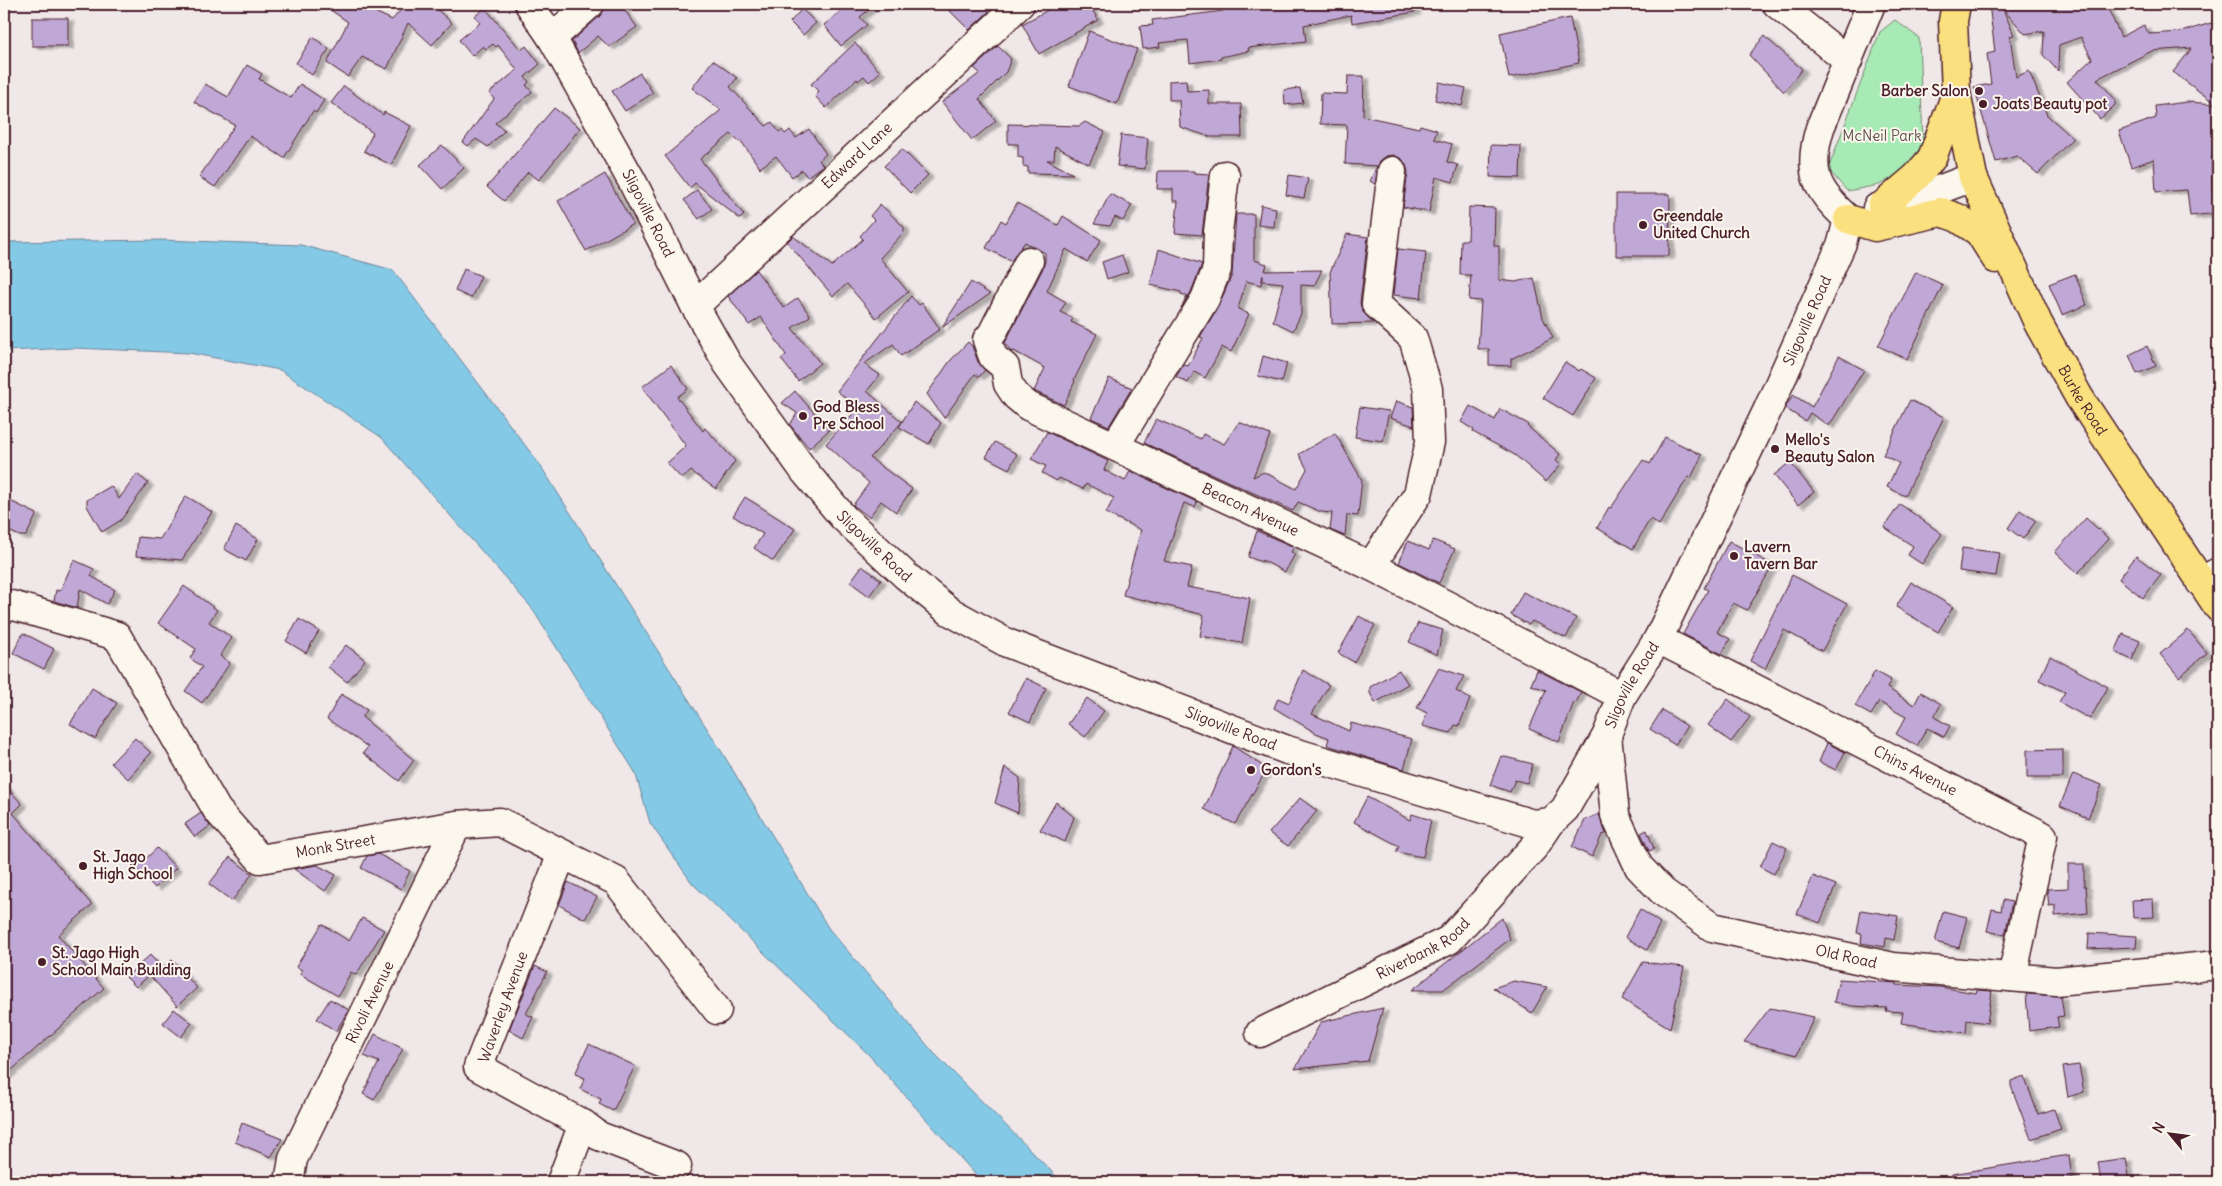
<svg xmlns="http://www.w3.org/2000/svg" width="2222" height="1186" font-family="Delius,sans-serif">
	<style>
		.green { fill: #a7eab5; stroke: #788470 }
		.water { fill: #84c9e5; stroke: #6d859b }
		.building { fill: #c0a8d6; stroke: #4a1f2b; filter: url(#shadow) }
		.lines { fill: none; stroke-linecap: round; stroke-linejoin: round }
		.minor-casing { stroke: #4a1f2b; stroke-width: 31 }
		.major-casing { stroke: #4a1f2b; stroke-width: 31 }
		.minor { stroke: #fbf7ec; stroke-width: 28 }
		.major { stroke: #fbe080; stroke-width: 28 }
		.poi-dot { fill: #4a1f2b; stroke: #fbf7ec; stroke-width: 2 }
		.labels { text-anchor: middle; stroke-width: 4; stroke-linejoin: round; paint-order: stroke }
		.poi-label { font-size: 15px; font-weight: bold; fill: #4a1f2b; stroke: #fbf7ec; text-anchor: start }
		.park-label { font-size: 15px; fill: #61524e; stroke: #fbf7ec }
		.street-label { font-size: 15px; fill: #4a1f2b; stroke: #fbf7ec }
	</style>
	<defs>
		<filter id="shadow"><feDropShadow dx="5.5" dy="3" stdDeviation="1" flood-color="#0004"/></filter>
	</defs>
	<rect width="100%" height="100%" fill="#efe7e8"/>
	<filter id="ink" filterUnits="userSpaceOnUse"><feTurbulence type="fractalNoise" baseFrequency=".02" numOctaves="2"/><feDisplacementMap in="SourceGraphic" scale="10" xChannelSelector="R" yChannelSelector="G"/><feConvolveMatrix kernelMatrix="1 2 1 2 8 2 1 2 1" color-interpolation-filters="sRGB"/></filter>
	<g filter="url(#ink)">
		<path class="green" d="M1895,20L1919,38L1923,142L1909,169L1879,185L1847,191L1828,169L1880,32Z"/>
		<path class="water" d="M162,240L301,245L393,270L540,465L720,749L829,929L933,1052L1062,1182H982L869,1055L692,883L650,823L635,772L531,607L381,437L280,370L189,353L74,348L4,351V242Z"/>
		<path class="building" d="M322,4H358L392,20L406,4H431L452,23L432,45L408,23L387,69L362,57L348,77L327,63L348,22Z
			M605,4H620L637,27L609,47L598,36L578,53L572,41L600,16L605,9Z
			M849,4H876L860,17L867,25L841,46L824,25Z
			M943,4H997L969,30Z
			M1059,4H1089L1098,20L1039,54L1022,24Z
			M1222,4H1414L1415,12L1352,23L1351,15L1304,25L1306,41L1248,48L1249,51L1221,57V59L1190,63L1188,40L1159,43L1160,47L1143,49L1140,26L1153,25L1152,20L1223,11Z
			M1989,4H2106L2121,37L2144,25L2149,34L2181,32L2218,21V138L2212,156V190H2216L2218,193V213L2190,216L2187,190L2156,192L2154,159L2131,167L2119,131L2156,118L2155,106L2187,102L2216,104L2173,72L2192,48L2152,51L2097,79L2115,99V105L2100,119L2067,82L2092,59L2081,37L2059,45L2058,71L2043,55L2044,31L2025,34L2003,9L2014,35L2010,36L2016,77L2029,71L2047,115L2073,138L2038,174L2017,156L1996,162L1974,87L1991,84L1987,54L1995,52Z
			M485,8L521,50L526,46L540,64L525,77L529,82L526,85L532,92L495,123L505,130L488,147L476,139L468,146L463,142L494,99L489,93L517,70L498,45L496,47L493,44L486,49L483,46L472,56L459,40L480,23L475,16Z
			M802,9L816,23L803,35L790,22Z
			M32,18H68V46H32Z
			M1570,18L1579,63L1509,78L1500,33Z
			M1089,31L1137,49L1117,104L1069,86Z
			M1764,36L1802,69L1784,92L1749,55Z
			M313,37L329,49L312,75L296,63Z
			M855,43L880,72L869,82L864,76L858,81L857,79L826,108L815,96L819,92L811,84Z
			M998,46L1011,59L1006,72L979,99L996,121L972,140L942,102L980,73L974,68Z
			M713,60L737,78L730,87L766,126L772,122L779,132L782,130L785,134L790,130L796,138L809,129L826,154L819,160L823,165L807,177L802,170L792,177L776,156L760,168L741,141L739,142L731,134L700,159L744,215L740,219L695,183L690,188L665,156L721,110L692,88Z
			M247,65L262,74L259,79L291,98L300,84L324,100L316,113L313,111L284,158L250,136L215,187L199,177L235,125L194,102L205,84L228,97Z
			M640,73L653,93L625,111L612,91Z
			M1348,76H1364L1363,116L1419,128L1420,125L1437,130L1434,139L1452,144L1447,162L1458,165L1453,182L1436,177L1429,212L1403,207L1408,172L1406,165L1402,159L1393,155L1386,156L1380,161L1375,184L1370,181L1377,166L1345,164L1347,125L1320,124L1321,93L1347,94Z
			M1186,80L1187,91L1209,90V104H1241L1242,137H1210L1180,127L1179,100H1169V81Z
			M1439,82L1466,88L1462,106L1435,100Z
			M344,86L383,115L384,112L411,126L391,165L364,151L373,133L331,103Z
			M1300,88L1303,103L1285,105L1284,90Z
			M554,108L580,128L539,180L528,172L504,201L487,187Z
			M1085,122L1105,132L1089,164L1055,146L1054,160H1047L1073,174L1028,173V167L1023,166V158L1018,157V144H1008V124L1079,126Z
			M1121,135L1148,138L1145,169L1117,166Z
			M442,145L464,168L442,189L420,165Z
			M1491,145L1521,146L1520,178L1490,177Z
			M902,149L928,175L910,193L884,166Z
			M1158,171H1194V173L1209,174L1202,235L1175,233L1178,201H1173V189H1157Z
			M605,174L633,224L586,251L558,201Z
			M1289,175L1308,178L1304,198L1286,195Z
			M697,190L712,209L699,219L684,200Z
			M1110,194L1132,205L1123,221L1115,217L1110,226L1094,224Z
			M1616,194H1670L1669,256H1616Z
			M1017,203L1058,225L1063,216L1101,240L1087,262L1066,249L1047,291L1066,302L1060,312L1073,318L1071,322L1097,334L1074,380L1075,381L1064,405L1034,391L1045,368L1014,351L1011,352L1005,343L1043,268L1045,261V253L1025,242L1011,261L986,248L1001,220L1006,223Z
			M880,204L904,227V232L880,258L908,292L876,318L847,284L833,296L787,242L793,236L832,266L863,239L860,236L874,220L870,216Z
			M1261,205L1276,208L1274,227L1258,225Z
			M1469,207L1495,208L1494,246H1499V280L1515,282L1534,278L1543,318L1553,338L1511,359V366L1489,365V349H1478L1481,301L1469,300L1471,275H1460L1461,240H1468Z
			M1236,214H1254V260L1267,264L1265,271L1322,270L1314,286L1301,285V314L1293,331L1273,321L1283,283L1263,281V275L1261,285L1246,281L1238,309L1249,314L1231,352L1222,347L1205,378L1194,372L1188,383L1176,377L1184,364L1188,366L1203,338L1200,337L1218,307L1232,275Z
			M1347,234L1368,237L1360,303L1362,310L1373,323L1332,324L1330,272Z
			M1159,249L1202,264L1191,292L1181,308L1187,296L1181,294V292L1150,285Z
			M1398,249L1426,252L1421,298L1393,295Z
			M1122,255L1128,272L1107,279L1102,262Z
			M464,269L481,276L471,298L455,291Z
			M756,270L784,308L798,298L810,316L792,328L820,363L798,381L781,359L786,355L761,317L749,325L728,296Z
			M1916,272L1943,285L1907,359L1878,346Z
			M2075,274L2087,305L2062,315L2049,284Z
			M971,282L990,294L943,327H942Z
			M911,296L919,305L922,303L940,329L901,356L893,344L864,364L880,375L867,391L902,422L870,458L912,489L896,512L881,501L869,517L853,505L869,483L826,444L858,408L837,391Z
			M968,342L972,346L978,362L985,370L979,377L975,374L944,418L927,394L950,361Z
			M2147,346L2156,366L2137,374L2129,355Z
			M1263,356L1287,363L1282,382L1258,376Z
			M1839,356L1864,370L1829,426L1810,413L1805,421L1785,408L1793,395L1812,407Z
			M1565,362L1579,371L1581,369L1596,378L1573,416L1543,398Z
			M671,365L688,389L677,397L703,431L705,428L735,461L716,489L691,471L682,479L667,463L686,446L642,387Z
			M1109,378L1132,388L1109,426L1091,418Z
			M795,391L829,430L809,448L790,425L797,413L782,403Z
			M1910,400L1944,417L1905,496L1887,487L1899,463L1883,455Z
			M1396,401L1413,407L1414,426L1390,418Z
			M914,402L941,423L929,444L899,427Z
			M1470,406L1495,420L1500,409L1528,424L1527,426L1560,454L1556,460L1561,464L1546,482L1515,455L1473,432L1474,430L1461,422Z
			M1360,407L1389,411L1383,441L1355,437Z
			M1156,419L1201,439L1203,434L1224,444L1239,422L1270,435L1253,477L1264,472L1296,489L1307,469L1299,454L1335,433L1362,480L1358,516L1347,515L1345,536L1330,530L1332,513L1321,512L1298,502L1293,511L1144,443Z
			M1047,432L1108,461L1104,470L1125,481L1130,471L1197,502L1195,507L1184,503L1164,561L1192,567L1187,587L1250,598L1242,643L1200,636L1204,615L1123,595L1141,530L1106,513L1114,498L1086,484L1083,489L1059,478L1057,481L1042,473L1046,466L1031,459Z
			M1665,437L1702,455L1691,478L1688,477L1659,525L1650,519L1633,549L1597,528L1609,507L1611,508L1643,460L1650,464Z
			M995,442L1017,454L1009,469L986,457Z
			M1790,462L1814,492L1798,505L1774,475Z
			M137,474L148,483L121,520L102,532L87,506V500L111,486L119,499Z
			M186,496L212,512L182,560L136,556L138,537L160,539Z
			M745,497L795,529L773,561L754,548L763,534L733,516Z
			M4,498L37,514L26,536H20L4,529Z
			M1900,504L1942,534L1922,564L1908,555L1913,546L1884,527Z
			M2020,510L2036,521L2023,539L2008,528Z
			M2086,518L2109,539L2078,573L2055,552Z
			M236,526L258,539L246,561L224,549Z
			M1257,531L1294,547L1291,552L1295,554L1285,572L1262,560V562L1248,557Z
			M1433,540L1455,549L1439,583L1399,563L1408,541L1429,550Z
			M1729,541L1773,565L1747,610L1733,603L1717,632L1730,639L1722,654L1683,634L1708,590L1704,588Z
			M1962,548L2000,553L1996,576L1959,571Z
			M2136,556L2161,575L2143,598L2119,579Z
			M74,560L94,569L91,576L115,590L107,604L80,589L77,608L54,601L56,590L60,591Z
			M862,566L881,580L869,596L850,582Z
			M1792,575L1847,604L1822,651L1784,630L1765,669L1750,661Z
			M1911,582L1953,607L1938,632L1896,607Z
			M184,586L217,610L209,622L232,638L220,656L230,663L202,703L185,691L202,667L190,658L196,649L158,623Z
			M1523,592L1576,618L1566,638L1532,621L1529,625L1511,615Z
			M1359,616L1375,625L1354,662L1338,653Z
			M299,619L319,631L306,653L286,641Z
			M1418,623L1443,630L1437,655L1409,642Z
			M2188,630L2207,653L2179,677L2160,654Z
			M23,633L54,649L44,669L13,653Z
			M2123,634L2140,641L2132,660L2115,652Z
			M346,645L365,660L347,682L328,667Z
			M2050,656L2108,687L2090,719L2059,702L2065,692L2039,680Z
			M1439,668L1464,676L1456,691L1470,699L1459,726L1455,725L1451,733L1422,726L1427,713L1417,708Z
			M1303,670L1329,685L1312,714L1349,731L1351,723L1412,739L1404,769L1327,745L1329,738L1316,733L1274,708L1278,698L1289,703Z
			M1399,670L1408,684L1375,703L1370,693V687Z
			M1537,670L1581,692L1576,703L1574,702L1559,742L1529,729L1546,690L1531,685Z
			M1875,671L1891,680L1887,688L1914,705L1921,692L1941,704L1934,717L1950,726L1944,737L1927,728L1917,746L1896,734L1906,717L1879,702L1871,715L1855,706Z
			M1026,678L1046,688L1030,722L1009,712Z
			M92,688L117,703L95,739L70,724Z
			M341,694L367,710L362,717L414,760L399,781L363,753L368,747L327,719Z
			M1087,698L1104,711L1085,737L1068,724Z
			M1728,699L1750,717L1731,742L1708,725Z
			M1662,710L1687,726L1675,745L1650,729Z
			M135,738L151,753L128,779L111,763Z
			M1827,743L1845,752L1836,770L1819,762Z
			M1233,746L1267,769L1235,824L1204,809Z
			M2063,749V778H2027V750Z
			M1501,756L1533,764L1527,783L1515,780L1510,792L1490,785Z
			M1005,767L1020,778L1018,813L995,803Z
			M2073,774L2102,785L2088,818L2060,806Z
			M4,784L22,804L13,813L92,905L58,935L104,988L4,1077Z
			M1367,797L1410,820L1412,814L1431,820L1423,857L1396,852L1399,846L1354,822Z
			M1300,798L1317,811L1288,846L1269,833Z
			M1056,802L1074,817L1065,842L1040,830Z
			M201,813L210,826L195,837L185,824Z
			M1599,814L1606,834L1602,835L1592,857L1572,847L1585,820Z
			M1647,830L1654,849L1649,851L1641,833Z
			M1773,841L1787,848L1774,874L1760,867Z
			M157,848L176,868L155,888L136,868Z
			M378,854L410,871L401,889L361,868L367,856Z
			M230,857L252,874L232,901L209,884Z
			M2068,864H2084V886H2086L2088,913L2055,916V905L2049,906L2047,889L2068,888Z
			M317,865L336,875L325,891L294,869Z
			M1813,876L1836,885L1820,923L1797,914Z
			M568,882L597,897L585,919L559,905Z
			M2153,899L2154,917L2133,918L2132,900Z
			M2003,900L2012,902L2005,935L1987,931L1992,909L2001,911Z
			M1640,909L1660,923L1647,950L1625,937Z
			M1861,910L1898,916L1894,940L1886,938L1885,947L1861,943L1862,934L1857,933Z
			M1943,911L1967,917L1959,948L1935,942Z
			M362,918L384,930L356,975L351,972L338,996L300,974L302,970L296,967L322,924L349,941Z
			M1502,918L1510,939L1443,990H1412Z
			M2089,933L2137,936L2136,947L2088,949Z
			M150,955L160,966L136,987L126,977Z
			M172,960L197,988L177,1006L152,978Z
			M1643,962L1684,967L1670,1028L1622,999Z
			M535,966L547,972L526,1014L533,1017L523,1038L509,1030Z
			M1839,979L1897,983V985L1940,987L1976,993L1977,990L1992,991L1987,1023L1967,1020L1966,1033L1901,1023L1903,1012L1886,1011L1887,1008L1852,1006L1834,1002Z
			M1514,981L1547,987L1532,1013L1493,988Z
			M2026,994L2061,996L2064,1016L2057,1017L2059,1027L2029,1031Z
			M330,999L349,1010L336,1031L317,1019Z
			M1383,1008L1368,1061L1295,1069L1321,1022Z
			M1770,1008L1814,1017L1797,1055L1744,1042Z
			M174,1009L192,1023L181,1037L163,1023Z
			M375,1034L403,1049L374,1100L363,1094L379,1062L364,1056Z
			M589,1044L635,1066L613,1111L599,1104L601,1099L580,1089L585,1078L575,1074Z
			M2079,1065L2084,1092L2068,1097L2063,1067Z
			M2024,1076L2038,1114L2054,1109L2061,1129L2031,1139L2011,1086V1081Z
			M242,1123L282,1139L271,1157L235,1142Z
			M2069,1155L2072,1178L2048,1182H2026V1179L2006,1182H1953L1952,1174Z
			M2126,1158L2130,1182H2101L2098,1162Z"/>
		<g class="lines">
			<g class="minor-casing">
				<g id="minor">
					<path id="s1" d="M529,4L552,38L632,181L695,306L727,363L805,472L843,517L906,576L949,611L1007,643L1287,750L1533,824L1551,822L1565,809L1607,735L1622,696L1658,639L1768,409L1842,243L1848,219"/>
					<path d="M1777,4L1848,61"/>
					<path d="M552,38L590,4"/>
					<path d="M1877,208L1933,192L1973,177"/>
					<path d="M1848,219C1815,190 1807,171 1820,128L1871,4"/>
					<path id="s2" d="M1029,261L992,334L987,340L993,357L1005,367L1008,384L1016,396L1028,406L1371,566L1622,696"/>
					<path id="s3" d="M695,306L1020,4"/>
					<path d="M1115,446L1205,299L1217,269L1218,232L1225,175"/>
					<path d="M1371,566L1418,494L1430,442L1428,389L1413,338L1376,304L1392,171"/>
					<path d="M2200,582L2218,572"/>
					<path id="s4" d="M4,609L11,605L117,636L217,810L260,859L457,825L500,822L616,881L717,1010"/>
					<path id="s5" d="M1658,639L2043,836L2012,977"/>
					<path id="s6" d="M1607,735L1615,815L1639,867L1663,892L1712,927L1893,967L2056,981L2218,965"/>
					<path d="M562,854L478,1067L583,1124L599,1136L677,1166"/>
					<path id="s7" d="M1260,1033L1449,940L1535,846L1551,822"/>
					<path id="s8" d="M289,1182L293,1159L457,825"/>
					<path d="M561,1182L583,1124"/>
				</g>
			</g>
			<g class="major-casing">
				<g id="major">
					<path id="s9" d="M1956,4L1953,21L1956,92L1973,177L2038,323L2079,397L2218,607"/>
					<path d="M1882,206L1916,177L1932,158L1956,94"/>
					<path d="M1848,219L1875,227L1941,212L1958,218L1979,232L1996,259"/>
				</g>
			</g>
			<use href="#minor" class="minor"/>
			<use href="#major" class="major"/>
		</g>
	</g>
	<g class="poi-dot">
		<circle cx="1979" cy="91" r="5"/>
		<circle cx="1983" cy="104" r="5"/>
		<circle cx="1643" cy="225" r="5"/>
		<circle cx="803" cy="416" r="5"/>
		<circle cx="1775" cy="449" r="5"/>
		<circle cx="1734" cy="556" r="5"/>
		<circle cx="1251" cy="770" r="5"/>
		<circle cx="83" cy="866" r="5"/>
		<circle cx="42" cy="962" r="5"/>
	</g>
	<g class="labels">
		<g class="poi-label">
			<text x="1969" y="96" text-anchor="end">Barber Salon</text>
			<text x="1993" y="109">Joats Beauty pot</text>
			<text x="1653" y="221">Greendale<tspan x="1653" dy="17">United Church</tspan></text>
			<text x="813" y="412">God Bless<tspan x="813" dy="17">Pre School</tspan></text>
			<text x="1785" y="445">Mello's<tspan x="1785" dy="17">Beauty Salon</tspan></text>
			<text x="1744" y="552">Lavern<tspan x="1744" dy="17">Tavern Bar</tspan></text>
			<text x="1261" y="775">Gordon's</text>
			<text x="93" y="862">St. Jago<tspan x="93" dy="17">High School</tspan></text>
			<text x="52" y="958">St. Jago High<tspan x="52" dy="17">School Main Building</tspan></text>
		</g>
		<g class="park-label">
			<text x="1882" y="141">McNeil Park</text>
		</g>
		<g class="street-label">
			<text dy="5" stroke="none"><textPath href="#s3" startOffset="221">Edward Lane</textPath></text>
			<text dy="5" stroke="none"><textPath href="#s1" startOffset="241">Sligoville Road</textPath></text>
			<text dy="5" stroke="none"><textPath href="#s1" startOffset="1951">Sligoville Road</textPath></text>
			<text dy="5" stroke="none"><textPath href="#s9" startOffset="424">Burke Road</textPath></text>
			<text dy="5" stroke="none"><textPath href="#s2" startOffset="416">Beacon Avenue</textPath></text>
			<text dy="5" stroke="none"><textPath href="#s1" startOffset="646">Sligoville Road</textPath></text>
			<text dy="5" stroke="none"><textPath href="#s1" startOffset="1546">Sligoville Road</textPath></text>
			<text dy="5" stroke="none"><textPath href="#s1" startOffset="1051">Sligoville Road</textPath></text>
			<text dy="5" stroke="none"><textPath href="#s5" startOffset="289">Chins Avenue</textPath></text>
			<text dy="5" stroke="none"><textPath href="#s4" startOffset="461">Monk Street</textPath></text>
			<text dy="5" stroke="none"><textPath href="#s7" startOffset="184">Riverbank Road</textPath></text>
			<text dy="5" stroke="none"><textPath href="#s6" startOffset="370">Old Road</textPath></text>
			<text dy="5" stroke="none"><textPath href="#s8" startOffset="198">Rivoli Avenue</textPath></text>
			<text transform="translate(503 1007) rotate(-70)" y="5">Waverley Avenue</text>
		</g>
	</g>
	<rect width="2222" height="1186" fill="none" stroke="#fbf7ec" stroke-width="20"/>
	<rect x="10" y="10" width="2202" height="1166" fill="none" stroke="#4a1f2b" stroke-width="2" filter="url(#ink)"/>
	<g transform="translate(2170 1134) rotate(299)" stroke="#fbf7ec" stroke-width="4" paint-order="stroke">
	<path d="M0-4L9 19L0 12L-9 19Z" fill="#4a1f2b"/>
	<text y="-8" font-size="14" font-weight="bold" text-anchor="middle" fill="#4a1f2b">N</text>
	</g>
</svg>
